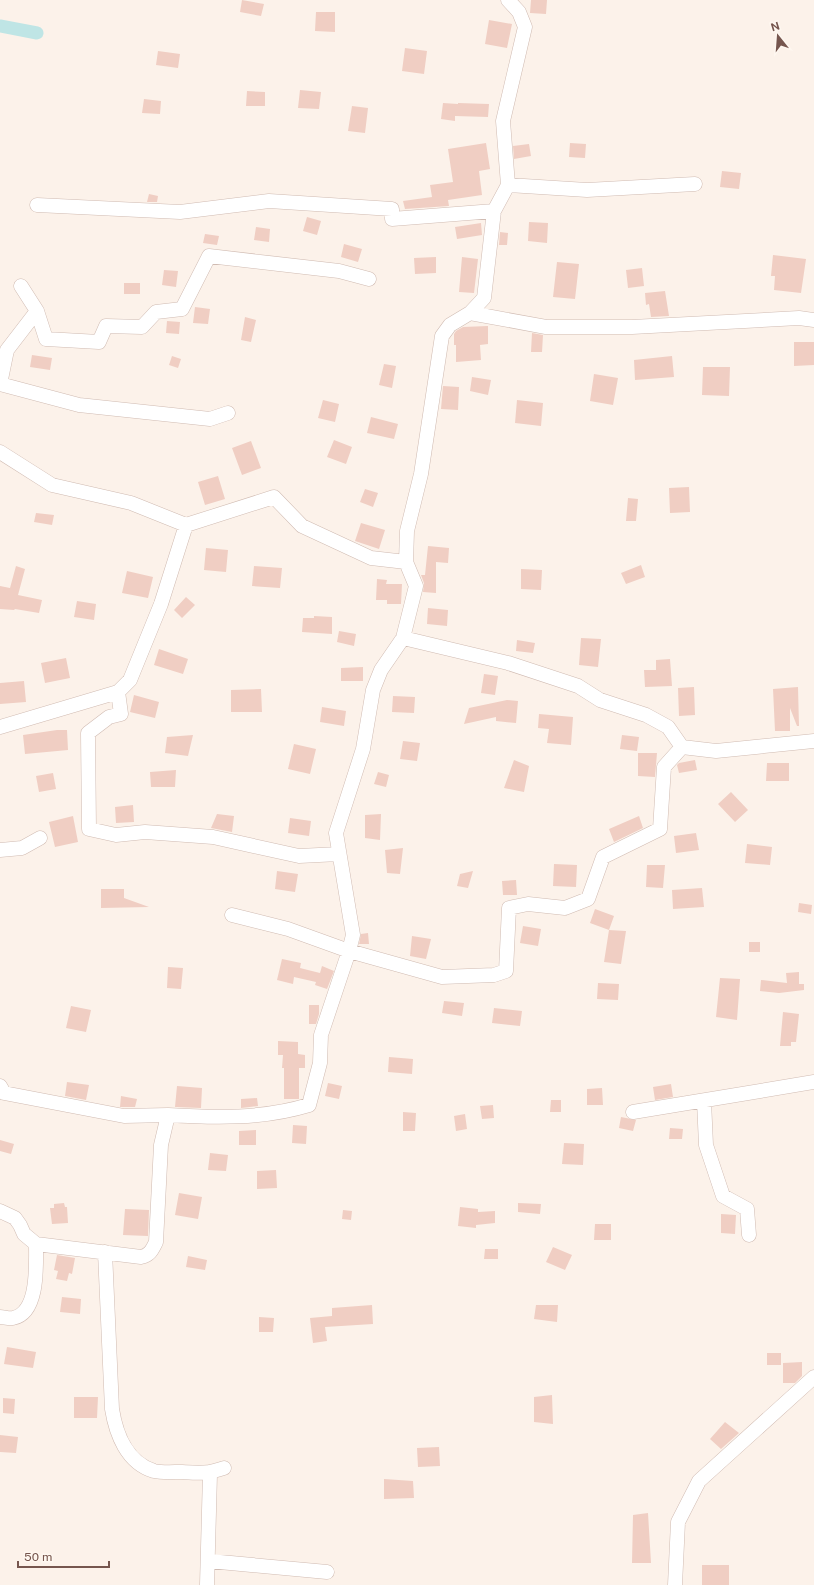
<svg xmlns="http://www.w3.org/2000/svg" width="814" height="1585" font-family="'Public Sans',sans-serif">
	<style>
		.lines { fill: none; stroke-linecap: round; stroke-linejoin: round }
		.canal { stroke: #bfe5e5; stroke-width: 13 }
		.building { fill: #f0cec3 }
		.minor-casing { stroke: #d0bbb2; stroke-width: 15 }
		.minor { stroke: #fff; stroke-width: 14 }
	</style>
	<rect width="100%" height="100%" fill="#fcf2ea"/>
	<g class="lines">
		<path class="canal" d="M0,26L37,33"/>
	</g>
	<path class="building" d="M242,0L264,4L261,16L240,12Z
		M531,0H547L546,14L530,13Z
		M316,12H335V32L315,31Z
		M489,20L512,24L507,48L485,44Z
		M405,48L427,51L424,74L402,71Z
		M158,51L180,54L178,68L156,65Z
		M300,90L321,92L319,109L298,108Z
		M247,91L265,92V106H246Z
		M144,99L161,101L160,114L142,113Z
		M443,103L458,104V103L489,104L488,117L455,116V121L441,119Z
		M352,106L368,108L365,133L348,131Z
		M486,143L490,169L479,171L482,195L448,200L449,206L405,209L403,201L432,197L430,185L453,182L448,149Z
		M570,143L586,144L585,158L569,157Z
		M529,144L531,156L514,159L513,146Z
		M722,171L741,173L739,189L720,187Z
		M149,194L158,196L157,202H147Z
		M307,217L321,221L317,235L303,231Z
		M529,222L548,223L547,243L528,241Z
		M481,223L482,235L457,239L455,227Z
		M256,227L270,229L269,242L254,240Z
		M500,232L508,233L507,245H499Z
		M205,234L219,236L217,245L203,243Z
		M344,244L362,249L358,262L341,257Z
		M773,255L806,259L801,293L774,290L775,276H771Z
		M436,257V273L415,274L414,258Z
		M462,257L478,259L474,293L459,292Z
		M557,262L579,264L575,299L553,297Z
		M642,268L644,286L628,288L626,270Z
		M164,270L178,271L176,287L162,285Z
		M124,283H140V294H124Z
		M665,291L669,316L651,317L649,304L646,305L645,293Z
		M195,307L210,309L208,324L193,323Z
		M245,317L256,320L251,342L241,340Z
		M167,321L180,322L179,334L166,333Z
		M488,326V344L480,345L481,360L456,362V345H454V334L456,331L463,327Z
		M532,333L543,335L542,352H531Z
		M794,342H814V365L794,366Z
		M32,355L52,358L50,370L30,367Z
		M172,356L181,359L178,368L169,365Z
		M672,356L674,377L635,380L634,360Z
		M384,364L396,366L392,388L379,385Z
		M703,367H730L729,396L702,395Z
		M594,374L618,378L613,405L590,401Z
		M472,377L491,380L488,395L470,391Z
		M443,386L459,387L458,410L441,409Z
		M323,400L339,404L335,422L318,418Z
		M517,400L543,403L541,426L515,423Z
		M371,417L398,424L394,439L367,433Z
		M334,440L352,447L346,464L327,457Z
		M251,441L261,468L242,475L232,448Z
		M218,476L225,499L205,505L198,482Z
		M689,487L690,512L670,513L669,488Z
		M365,489L378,493L373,507L360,502Z
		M628,498L638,499L636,521H626Z
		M36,513L54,515L52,525L34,522Z
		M361,523L385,530L379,549L355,541Z
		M428,546L449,548L448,563L436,562V593L423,592L424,583L421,575H425Z
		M206,548L228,550L226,572L204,570Z
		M641,565L645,577L626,584L621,573Z
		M16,566L25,569L18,595L42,600L39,613L15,609L14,610L0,609V586L10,588Z
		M254,566L282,568L280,588L252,586Z
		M521,569L542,570L541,590L521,589Z
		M127,571L153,577L148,598L122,593Z
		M377,579L387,580L386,584H402L401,604H387V600H376Z
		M186,597L195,605L182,618L174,610Z
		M77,601L96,604L94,620L74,617Z
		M428,608L448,610L447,626L427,624Z
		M314,616L332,617V634L302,632L303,618H314Z
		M339,631L356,634L354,646L337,642Z
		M581,638L601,639L598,667L579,665Z
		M517,640L535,643L533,653L516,651Z
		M159,649L188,659L183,674L154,665Z
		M66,658L70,678L45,683L41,663Z
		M670,659L672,686L645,687L644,670H656V660Z
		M363,667V681H341V668Z
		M484,674L498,676L495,695L481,693Z
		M24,681L26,702L0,704V683Z
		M694,687L695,715L679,716L678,688Z
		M798,687L799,726H797L790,708V731H775L773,689Z
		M261,689L262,712H231V690Z
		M134,695L159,702L155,718L130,712Z
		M393,696L415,697L414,713L392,712Z
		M507,700L518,701L516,723L496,721V717L464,724L469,708Z
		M322,707L346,711L344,726L320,722Z
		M539,714L573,717L571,745L547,743L549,729L538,728Z
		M57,730H67L68,750L25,754L23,735Z
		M193,735L188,756L165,753L167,737Z
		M622,735L639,737L637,751L620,749Z
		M403,741L420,743L417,761L400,759Z
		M294,744L316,749L310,774L288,769Z
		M638,753H657L655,777L638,776Z
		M514,760L529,766L524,792L504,788Z
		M695,760L697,770L679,773L677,765L679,763Z
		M767,763H789V781H766Z
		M176,770L175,787H151L150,772Z
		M378,772L389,775L386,787L374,784Z
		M53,773L56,789L39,792L36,776Z
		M731,792L748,810L735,822L718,804Z
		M133,805L134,822L116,823L115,807Z
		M217,814L234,816L232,832L211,828Z
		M381,814L380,840L365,838V815Z
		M73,816L78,842L55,847L49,822Z
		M639,816L643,828L614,842L609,829Z
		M290,818L311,821L309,836L288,833Z
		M696,833L699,850L676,853L674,836Z
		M747,844L772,847L770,865L745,863Z
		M403,848L400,874L387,873L385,850Z
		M554,864L577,865L576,887L553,886Z
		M647,865H665L663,888L646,887Z
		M277,871L298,874L295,892L275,889Z
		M473,871L468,888L457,886L460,874Z
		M516,880L517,895H503L502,881Z
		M702,888L704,907L673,909L672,890Z
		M101,889H124V898L149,907L101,908Z
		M799,903L812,905L811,914L798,912Z
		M595,909L614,916L609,930L590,923Z
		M523,926L541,929L538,946L520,943Z
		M609,930L626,931L621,964L604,962Z
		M368,933L369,944H359L361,934Z
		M412,936L431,939L426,959L410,956Z
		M749,942H760V952H749Z
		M282,959L301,963L300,968L320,973L322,966L334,971L327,989L315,985L316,982L294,977L293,984L277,980Z
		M168,967L183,968L181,989L167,988Z
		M799,972V984H804V990L779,993L760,991L761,980L787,983L786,973Z
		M720,978L740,979L737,1020L716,1017Z
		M598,983L619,984L618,1000L597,999Z
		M444,1001L464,1003L462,1016L442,1013Z
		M309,1005H319V1014L316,1024H309Z
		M71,1006L91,1010L86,1032L66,1028Z
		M494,1008L522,1011L520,1026L492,1023Z
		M783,1012L799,1014L796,1042H791V1046H780Z
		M278,1041L298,1042V1054L305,1055V1068H299V1099H284V1068H282L283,1055H278Z
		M389,1057L413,1059L412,1074L388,1072Z
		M67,1082L89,1085L86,1100L65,1096Z
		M328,1083L342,1086L339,1099L325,1096Z
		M671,1084L673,1097L655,1100L653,1087Z
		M177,1086L202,1088L201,1108L175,1107Z
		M602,1088L603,1105H587V1089Z
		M121,1096L137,1099L135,1107H120Z
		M257,1098L258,1106L241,1108V1099Z
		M551,1100H561V1112H550Z
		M493,1105L494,1118L482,1119L480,1106Z
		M403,1112L416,1113L415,1131H403Z
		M465,1114L467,1129L456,1131L454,1116Z
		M621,1117L636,1120L633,1131L619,1128Z
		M293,1125L307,1126L306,1144L292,1143Z
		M670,1128L683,1129L682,1139H669Z
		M256,1130V1145H239V1131Z
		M0,1140L14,1144L11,1154L0,1151Z
		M564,1143L584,1144L583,1165L562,1164Z
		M210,1153L228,1155L226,1171L208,1170Z
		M276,1170L277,1188L257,1189V1171Z
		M179,1193L202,1197L198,1219L175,1215Z
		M64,1203L65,1207H67L68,1223L52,1224L50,1208H54V1204Z
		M518,1203L541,1204L540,1214L518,1212Z
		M460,1207L478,1209V1212L495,1211V1223L476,1225V1228L458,1226Z
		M125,1209L149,1210L148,1236L123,1235Z
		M343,1210L352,1211L351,1220L342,1219Z
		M721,1214L736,1215L735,1234L721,1233Z
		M595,1224H611V1240H594Z
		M553,1247L572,1255L565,1270L546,1262Z
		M485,1249H498V1259H484Z
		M57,1255L75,1258L72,1274L69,1273L67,1281L56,1279L58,1271L54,1270Z
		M188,1256L207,1260L205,1270L186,1267Z
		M62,1297L81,1299L80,1314L60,1312Z
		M372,1305L373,1324L325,1327L327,1341L313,1343L310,1318L332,1316V1308Z
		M536,1305H558L557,1322L534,1319Z
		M259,1317L274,1318L273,1332H259Z
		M7,1347L36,1352L33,1368L4,1364Z
		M767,1353H781V1365H767Z
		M802,1362V1376L795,1383H783V1363Z
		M552,1395L553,1424L534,1422V1397Z
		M74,1397H98L97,1418H74Z
		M3,1398L15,1399L14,1414L3,1413Z
		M725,1422L739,1433L721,1449L710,1439Z
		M0,1435L18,1437L16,1453L0,1452Z
		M439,1447L440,1466L418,1467L417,1448Z
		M384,1479L413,1481L414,1498L384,1499Z
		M648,1513L651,1563H632L633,1515Z
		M702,1565H729V1585H702Z"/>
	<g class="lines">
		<g class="minor-casing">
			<path id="minor" d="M508,185L587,190L695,184
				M37,205L180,212L269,201L392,209V219L494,211
				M21,286L37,311L46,339L99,342L106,326L142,327L156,312L182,309L209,256L339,271L369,279
				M37,311L7,350L0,384L79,405L210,419L228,413
				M470,313L546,327H632L799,318L814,320
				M0,452L52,485L131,503L186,525
				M403,638L508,663L578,686L600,700L646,715L668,727L682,747L716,751L814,741
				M118,692L121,714L109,717L88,733L89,829L116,835L145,832L213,837L299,856L339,854
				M0,727L118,692L130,680L161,604L186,525L274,497L302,526L371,558L406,562
				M0,850L22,848L40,838
				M232,915L288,929L349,951L442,977L494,975L506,971L509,908L528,904L565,908L588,899L603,857L660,829L664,767L682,747
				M0,1086L4,1093L124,1116L168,1115
				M704,1101L706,1145L723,1196L747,1209L749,1235
				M633,1112L814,1082
				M0,1211L15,1218L20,1225L24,1234L36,1244L141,1257C150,1255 152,1250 156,1242L161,1145L168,1115C216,1118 263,1119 309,1105L320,1063L321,1035L349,951L353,935L336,833L363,749L373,690L381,670L403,638L416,586L406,562L407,531L421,474L442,336L450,325L470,313L484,298L494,211L508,185L503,121L525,27L519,12L508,0
				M105,1252L112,1409C116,1434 127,1463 154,1471C162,1473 173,1472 182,1472C199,1473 207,1474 224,1468
				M0,1317C4,1317 9,1319 13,1318C39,1313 36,1265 36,1244
				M209,1561L327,1572
				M207,1585L210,1474
				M675,1585L678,1522L699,1481L814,1377"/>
		</g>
		<use href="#minor" class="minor"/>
	</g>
	<g transform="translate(778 36) rotate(343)" stroke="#fef7f0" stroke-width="3" paint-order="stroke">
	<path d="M0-3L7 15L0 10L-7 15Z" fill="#76564e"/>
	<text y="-6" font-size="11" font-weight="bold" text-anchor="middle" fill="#76564e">N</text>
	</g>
	<path d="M18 1561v6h91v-6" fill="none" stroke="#76564e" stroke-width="2"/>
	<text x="24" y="1561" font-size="12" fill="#76564e" stroke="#fef7f0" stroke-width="3" paint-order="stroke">50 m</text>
</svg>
